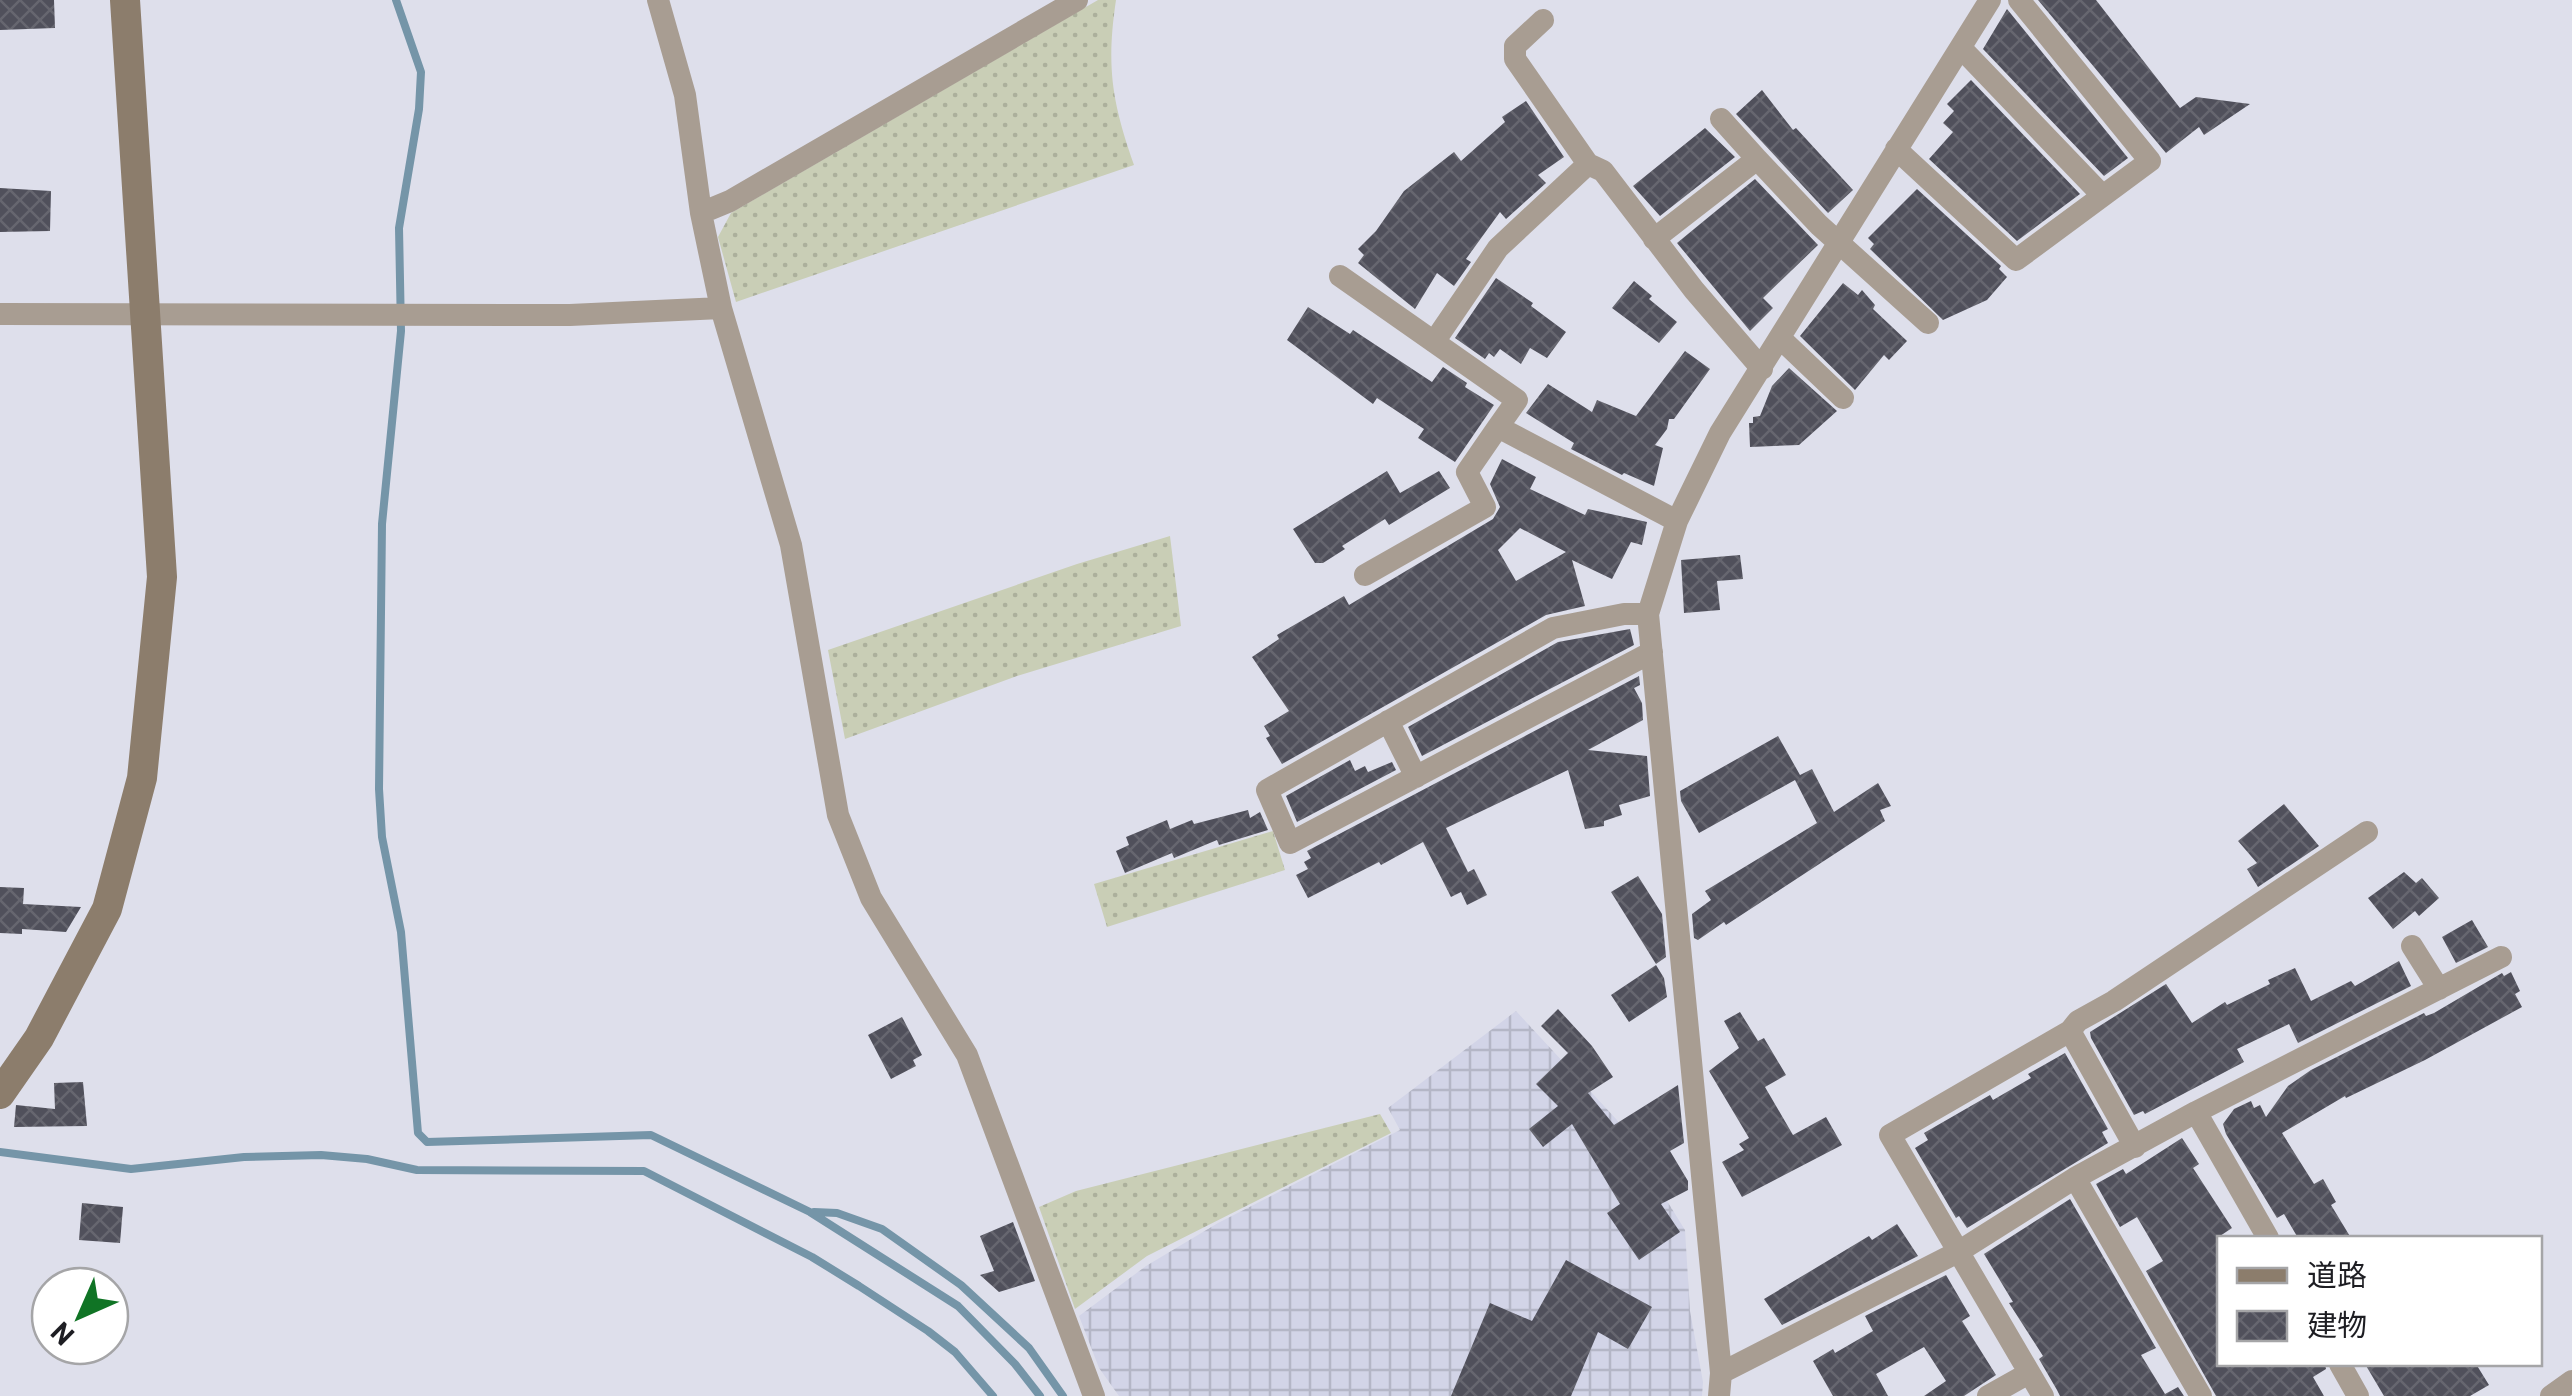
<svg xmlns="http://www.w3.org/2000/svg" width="2572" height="1396" font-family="Barlow,'Noto Sans JP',sans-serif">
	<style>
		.industrial { fill: url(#industrial-grid) }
		.grass { fill: url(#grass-dots) }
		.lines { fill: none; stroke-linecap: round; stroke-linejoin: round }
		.stream { stroke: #7595a8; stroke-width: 8 }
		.building { fill: url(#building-cross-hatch); fill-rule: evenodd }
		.street { stroke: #a89d92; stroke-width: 22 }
		.secondary { stroke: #8c7d6c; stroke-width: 30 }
	</style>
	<defs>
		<pattern id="industrial-grid" width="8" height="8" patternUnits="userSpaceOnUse" patternTransform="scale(2.5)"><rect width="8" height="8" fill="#d2d4e7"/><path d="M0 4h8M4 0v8" fill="none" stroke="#b4b6c6"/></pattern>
		<pattern id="grass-dots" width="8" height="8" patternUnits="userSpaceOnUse" patternTransform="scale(2.5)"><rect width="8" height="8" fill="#c9ceb6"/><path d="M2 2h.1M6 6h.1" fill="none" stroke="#acb09c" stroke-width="1.8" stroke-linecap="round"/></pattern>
		<pattern id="building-cross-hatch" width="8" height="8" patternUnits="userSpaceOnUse" patternTransform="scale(2.5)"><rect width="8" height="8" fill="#50505b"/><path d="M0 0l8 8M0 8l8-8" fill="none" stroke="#66666f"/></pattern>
	</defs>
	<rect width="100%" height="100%" fill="#dedfeb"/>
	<path class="industrial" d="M1516,1011L1617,1120L1685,1230L1690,1311L1703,1382L1702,1396H1119L1099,1368L1079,1316L1146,1266L1218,1223L1400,1130L1388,1108Z"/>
	<path class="grass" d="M1098,0H1116C1106,67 1112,102 1134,165L736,302L718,237L731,213Z
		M1170,536L1181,626L1017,676L845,739L828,650L1077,564Z
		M1273,831L1285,870L1107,927L1094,884Z
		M1380,1114L1391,1133L1147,1256L1075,1309L1039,1207L1076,1191Z"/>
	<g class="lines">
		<path class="stream" d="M396,0L421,72L419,109L399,228L401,331L382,524L379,789L382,837L401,932L418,1133L427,1142L651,1135L810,1212L958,1306L1015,1364L1040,1396
			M0,1152L131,1169L244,1157L321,1155L367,1159L417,1170L644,1171L812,1257L859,1286L928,1331L955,1352L993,1396
			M814,1212L837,1213L882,1229L961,1285L1029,1348L1063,1396"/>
	</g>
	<path class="building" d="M0,0H54L55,28L0,30Z
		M2038,0H2096L2180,108L2196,97L2250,104L2204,135L2199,127L2166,153Z
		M2007,9L2128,158L2104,176L1983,49Z
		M1971,80L2080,194L2017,241L1929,159L1953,132L1943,123L1954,111L1947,104Z
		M1762,90L1793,130L1796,128L1853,190L1828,213L1736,114Z
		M1526,101L1564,157L1538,175L1546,183L1506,219L1500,212L1466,259L1471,262L1454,286L1437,273L1415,309L1358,263L1364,255L1358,249L1376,231L1404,191L1454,152L1461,161L1505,122L1502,117Z
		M1705,128L1735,157L1660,216L1633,186Z
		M1755,179L1818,245L1763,298L1773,308L1750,331L1677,243Z
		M0,188L51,191L50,231L0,232Z
		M1917,189L2001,266L1999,269L2007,277L1987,300L1943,320L1870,249L1874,244L1868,238Z
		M1496,278L1533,303L1531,306L1566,332L1547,358L1530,348L1521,364L1500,349L1494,357L1489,353L1485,359L1455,338Z
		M1634,281L1652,296L1649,299L1677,322L1659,343L1612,308Z
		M1843,283L1858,295L1862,290L1875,305L1873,309L1907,341L1889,360L1884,355L1855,390L1800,336Z
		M1308,307L1350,334L1353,330L1432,382L1443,367L1467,383L1465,387L1494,405L1455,462L1418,438L1424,429L1377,398L1373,404L1287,340Z
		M1685,351L1710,369L1674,419H1669L1667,429L1655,445L1663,448L1654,486L1624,473L1622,475L1571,449L1574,443L1526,413L1548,384L1592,412L1597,400L1636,416Z
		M1789,368L1837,411L1799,445L1750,447L1749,423H1753V417L1760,416L1772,386Z
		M1502,459L1536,477L1530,489L1585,515L1588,509L1647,522L1642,545L1631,542L1612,579L1572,560L1585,606L1546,615L1282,764L1266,738L1270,736L1264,726L1289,711L1252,657L1279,639L1277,635L1344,596L1349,605L1493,519L1500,507L1490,484ZM1520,528L1566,552L1516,581L1498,550Z
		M1387,471L1400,493L1439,471L1450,488L1389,525L1385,519L1342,546L1345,549L1323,563H1315L1293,529Z
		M1740,555L1743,579L1717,581L1720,610L1684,613L1681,560Z
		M1630,629L1634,645L1422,756L1408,727L1558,642Z
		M1639,676L1640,685L1634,688L1642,703L1643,720L1588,750L1647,756L1650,796L1619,805L1622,815L1604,821V826L1585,829L1568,770L1446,828L1468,872L1474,869L1487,895L1467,905L1461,892L1451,897L1423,842L1381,865L1379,862L1308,898L1296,875L1308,869L1304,862L1311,858L1307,851Z
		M1778,736L1800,775L1812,769L1834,812L1878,783L1891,806L1880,810L1885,821L1726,925L1724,922L1698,940L1694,938L1692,914L1711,900L1705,891L1817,823L1795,780L1699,833L1681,801L1680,791Z
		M1350,760L1355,771L1365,766L1368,772L1392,762L1396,770L1297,822L1286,796Z
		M2284,804L2319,846L2258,887L2247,869L2257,863L2238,841Z
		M1248,810L1250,818L1260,812L1268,830L1219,845L1217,840L1174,858L1172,853L1125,873L1116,851L1129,845L1126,837L1167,820L1170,829L1192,820L1194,824Z
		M2404,872L2416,883L2422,878L2439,898L2419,916L2415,911L2393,929L2368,898Z
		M1638,876L1662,914L1666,957L1656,964L1611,892Z
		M0,887L24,888L23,904L81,907L66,932L22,929V934L0,933Z
		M2472,920L2488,947L2456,963L2442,937Z
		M2399,961L2411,986L2298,1043L2289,1024L2237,1049L2244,1062L2145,1114L2143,1111L2134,1115L2091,1038L2090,1032L2166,984L2192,1023L2225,1002L2227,1005L2270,984L2268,980L2295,968L2311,1001L2351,981L2355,986Z
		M1656,965L1664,978L1667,997L1629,1022L1611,995Z
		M2511,972L2520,991L2515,994L2522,1007L2425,1060L2346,1098L2345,1096L2282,1133L2314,1184L2323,1179L2336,1202L2331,1205L2351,1238H2298L2284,1214L2277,1218L2226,1134L2223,1124L2234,1109L2251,1101L2254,1108L2260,1105L2266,1117L2288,1086L2311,1070L2424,1013L2426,1016L2434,1013L2502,973L2504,976Z
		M1558,1009L1592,1046L1613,1077L1588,1093L1614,1125L1678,1085L1684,1143L1670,1151L1688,1181V1190L1661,1204L1680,1232L1639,1260L1607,1213L1620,1204L1572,1124L1543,1147L1529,1129L1558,1106L1536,1084L1568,1053L1541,1026Z
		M1740,1012L1758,1041L1764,1038L1786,1075L1765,1087L1793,1135L1826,1117L1842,1145L1742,1197L1722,1162L1744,1150L1739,1144L1749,1138L1709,1071L1739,1048L1724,1021Z
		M902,1017L922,1055L913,1060L916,1066L891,1079L868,1035Z
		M2065,1053L2108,1129L2102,1132L2108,1143L1967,1228L1959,1216L1956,1218L1915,1148L1928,1140L1924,1133L1990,1095L1993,1100L2031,1078L2028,1074Z
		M83,1082L87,1126L14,1127L16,1105L55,1109L54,1083Z
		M2182,1138L2199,1164L2193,1168L2232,1228L2220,1236V1364H2325L2326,1369L2313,1377L2324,1396H2216L2146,1271L2163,1261L2137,1217L2120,1227L2096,1184L2123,1169L2126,1174Z
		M2070,1199L2156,1348L2141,1355L2165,1394L2178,1387L2184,1396H2060L2057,1390L2039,1359L2043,1356L2009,1303L2013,1302L1984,1254Z
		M82,1203L123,1207L120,1243L79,1240Z
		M1013,1222L1035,1281L999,1292L980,1275L994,1271L980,1236Z
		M1897,1224L1918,1256L1782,1325L1764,1299L1869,1236L1872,1240Z
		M1566,1260L1652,1307L1628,1349L1598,1332L1571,1396H1451L1490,1303L1532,1321Z
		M1946,1275L1970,1316L1962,1321L1996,1375L1964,1396H1924L1946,1381L1924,1347L1876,1374L1888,1396H1833L1813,1361L1833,1349L1835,1353L1873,1331L1865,1316Z
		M2365,1364H2476L2489,1385L2470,1396H2384Z"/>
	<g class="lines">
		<path class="street" d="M658,0L685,95L701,213L721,308L791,545L838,815L871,898L967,1055L1094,1396
			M1543,20L1515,46V59L1588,164L1603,171L1694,290L1762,369
			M1962,49L2101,194
			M1721,119L1757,159
			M1896,149L2016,260L2150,161L2019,0
			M701,213L730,201L1077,0
			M1654,239L1757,159L1819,225L1928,323
			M1340,276L1517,400L1498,427
			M0,314L570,315L721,308
			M1781,339L1843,398
			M1434,342L1498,248L1588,164
			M1365,575L1485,507L1467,472L1498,427L1677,521
			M1648,614H1624L1553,628L1267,790L1290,843L1652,652
			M1388,721L1416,777
			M2412,946L2439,989
			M2070,1031L2078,1021L2114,1001L2367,832
			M2196,1112L2268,1238
			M2075,1178L2201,1396
			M2340,1364L2358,1396
			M1721,1373L1958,1252L2075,1178L2196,1112L2501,957
			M1719,1396L1721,1373L1648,614L1677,521L1720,433L1990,0
			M1988,1396L2029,1373
			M2043,1396L1890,1135L2070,1031L2135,1147
			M2551,1396L2572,1381"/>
		<path class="secondary" d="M0,1094L39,1038L107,909L142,778L162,577L125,0"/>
	</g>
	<rect x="2217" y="1236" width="325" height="130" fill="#ffffff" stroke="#a5a5a7" stroke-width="2.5"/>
	<rect x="2237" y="1268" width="50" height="15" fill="#8c7d6c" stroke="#a5a5a7" stroke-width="2.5"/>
	<text x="2307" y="1286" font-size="30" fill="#1e1e23">道路</text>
	<rect x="2237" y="1311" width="50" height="30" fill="url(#building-cross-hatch)" stroke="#a5a5a7" stroke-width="2.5"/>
	<text x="2307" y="1336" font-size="30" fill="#1e1e23">建物</text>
	<g transform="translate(80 1316) rotate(225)"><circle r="48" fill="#ffffff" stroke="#a5a5a7" stroke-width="2.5"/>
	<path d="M0-8L18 38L0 25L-18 38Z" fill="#107425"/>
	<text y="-15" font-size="28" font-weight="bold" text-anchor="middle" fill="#1e1e23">N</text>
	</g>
</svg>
